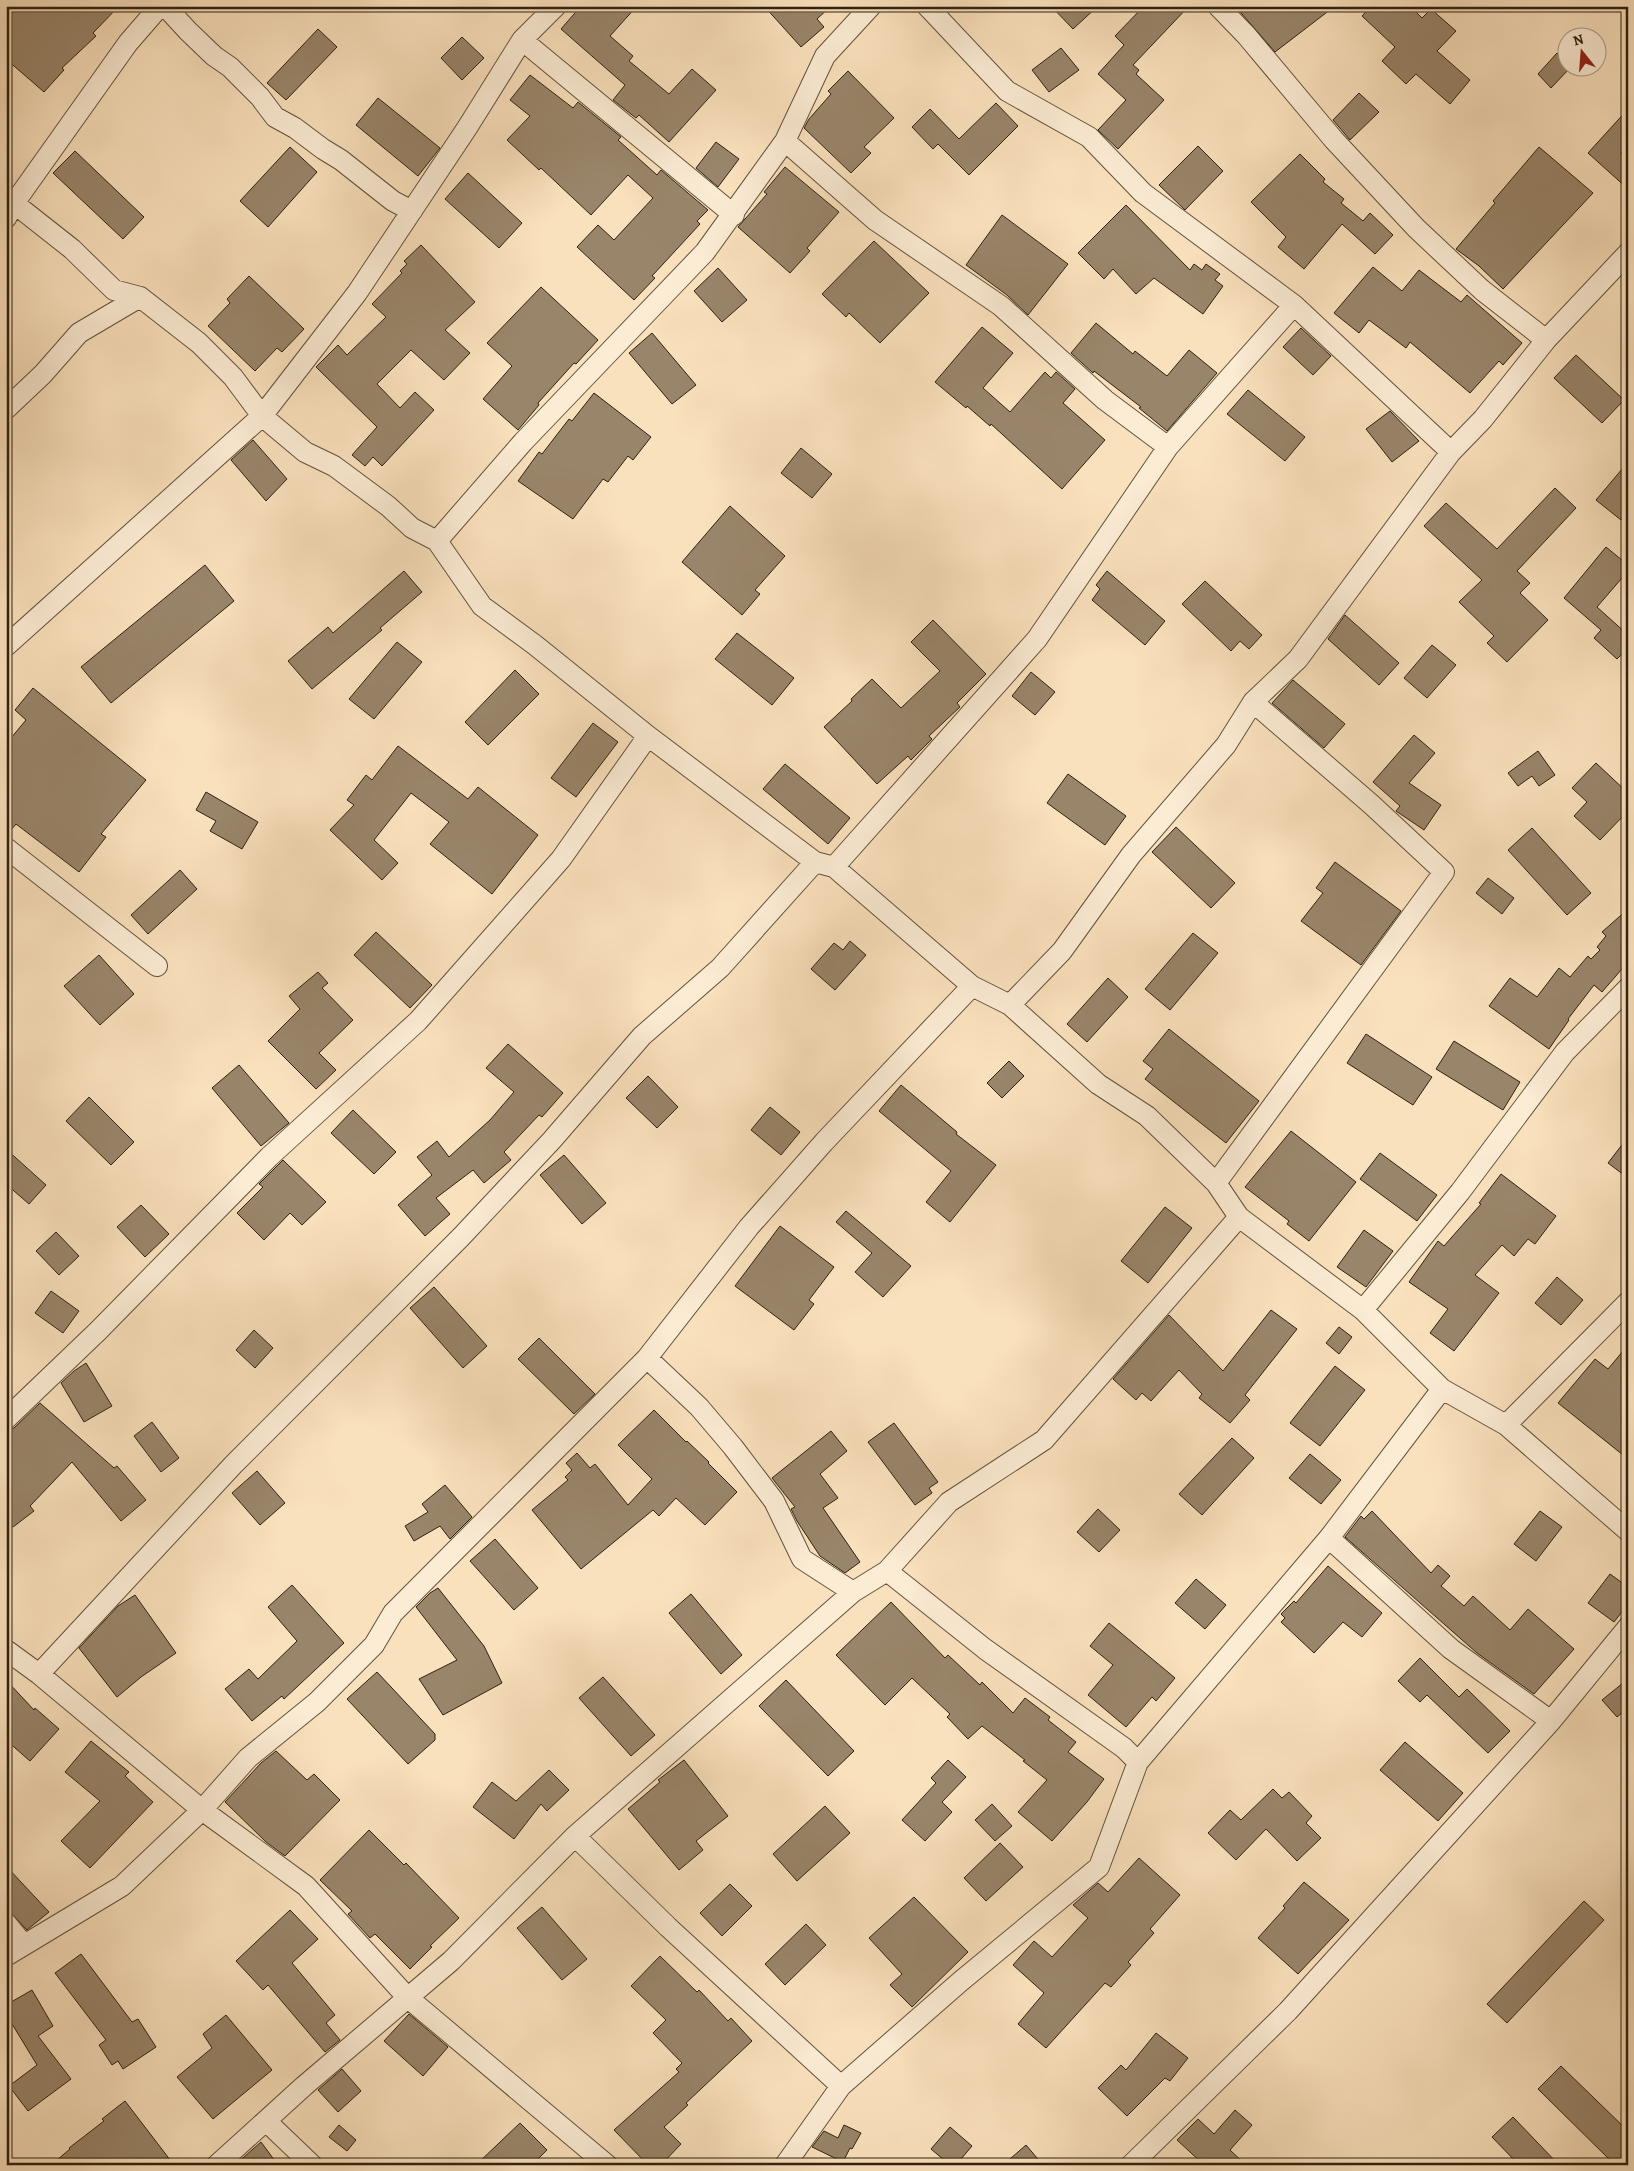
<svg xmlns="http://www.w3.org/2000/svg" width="1634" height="2171" font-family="Alegreya,serif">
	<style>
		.building { fill: #99856a; stroke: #2f2211 }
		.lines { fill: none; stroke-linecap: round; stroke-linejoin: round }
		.minor-casing { stroke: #62523c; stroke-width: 22 }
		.minor { stroke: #fcecd4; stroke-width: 20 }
	</style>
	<rect width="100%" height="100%" fill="#fae1bd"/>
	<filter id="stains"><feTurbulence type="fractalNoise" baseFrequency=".004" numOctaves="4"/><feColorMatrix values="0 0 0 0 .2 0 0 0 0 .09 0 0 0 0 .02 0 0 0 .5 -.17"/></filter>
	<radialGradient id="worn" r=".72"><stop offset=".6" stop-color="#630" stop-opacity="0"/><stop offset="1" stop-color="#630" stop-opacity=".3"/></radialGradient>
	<path class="building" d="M6,6H119L93,33L96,36L62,68L64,70L44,92L6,59Z
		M581,6H637L610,36L633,56L629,61L669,94L692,69L716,90L669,142L639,115L636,118L613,100L625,85L561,29Z
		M764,6H831L817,19L824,27L801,47Z
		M1051,6H1098L1073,29Z
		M1144,6H1189L1133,65L1139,70L1136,74L1164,100L1118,149L1098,130L1126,100L1098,74L1124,45L1115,36Z
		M1235,6H1335L1275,52Z
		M1371,6H1410L1422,18L1431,9L1456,31L1437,51L1470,80L1450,104L1416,74L1406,84L1382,61L1395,47L1362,16Z
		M318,29L337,47L286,100L267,83Z
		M462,37L484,58L462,80L441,58Z
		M1061,48L1079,70L1049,92L1032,70Z
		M1557,53L1566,62V68H1570L1551,88L1538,74Z
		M848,71L894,118L864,147L871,153L851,173L804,128L809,119L831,94L828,91Z
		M530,75L573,108L578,102L621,137L618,140L657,175L661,170L708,210L697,221L700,224L652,276L655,278L634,300L577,247L598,225L614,240L653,198L628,175L591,215L541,168L539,170L507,140L530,116L510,100Z
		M1359,93L1379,112L1350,140L1333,120Z
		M378,98L440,148L418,176L356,125Z
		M996,103L1018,126L969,175L938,144L933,149L912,127L930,109L959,139Z
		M1628,109V146L1621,153L1628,159V189L1588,153Z
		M716,142L739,159L718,187L696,168Z
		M1198,146L1223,171L1185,210L1159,185Z
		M290,147L317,172L268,227L240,201Z
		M1539,147L1593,193L1503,289L1479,266L1456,249L1495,203L1493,201Z
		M75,151L144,217L123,239L53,173Z
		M1300,154L1325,179L1323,182L1344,199L1341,203L1363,221L1370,213L1393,235L1375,254L1342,224L1304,269L1278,247L1286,237L1251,202Z
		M785,167L839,212L807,248L810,251L790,273L738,227L767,194L764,192Z
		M468,173L522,223L499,248L445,199Z
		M1126,205L1190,270L1194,264L1202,270L1206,264L1220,274L1215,280L1223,286L1203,314L1154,278L1136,294L1113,269L1104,279L1078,253Z
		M1002,215L1068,264L1028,315L1007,295L966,265Z
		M874,241L929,293L880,343L849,313L846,317L822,294Z
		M421,245L475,302L445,330L470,353L444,380L411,350L377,384L400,408L415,392L434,410L382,466L373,457L365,466L352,455L377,427L316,367L338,345L347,355L386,317L372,304L402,273L400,271L407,264L404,261Z
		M1373,267L1402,291L1419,270L1461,302L1467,295L1522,343L1503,365L1499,361L1470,393L1410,342L1406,348L1369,320L1359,333L1334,313Z
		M718,268L747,300L722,322L694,291Z
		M249,276L304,329L282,352L277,348L255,371L208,326L230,303L227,299Z
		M541,287L598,340L576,364L574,363L538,403L539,405L518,430L483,399L512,366L487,343Z
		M1096,323L1133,354L1135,351L1167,376L1189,350L1217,373L1167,431L1139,408L1141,407L1094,371L1093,373L1071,353Z
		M982,327L1013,353L983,388L1010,412L1045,372L1051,378L1056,372L1075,389L1063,403L1105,440L1062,489L991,424L990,426L967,406L966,408L935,382Z
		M1301,328L1331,356L1313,375L1283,347Z
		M652,333L696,385L672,404L629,353Z
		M1576,355L1624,400L1602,423L1554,378Z
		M1248,390L1305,437L1285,461L1227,414Z
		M594,393L651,437L633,460L628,456L608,482L603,479L573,519L518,481L539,452L542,454L569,419L572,421Z
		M1390,411L1419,441L1392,462L1366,429Z
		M253,440L287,479L266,501L231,460Z
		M801,448L832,474L812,498L781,473Z
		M1628,462V512L1621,520L1596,500Z
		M1555,488L1576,508L1517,571L1530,583L1520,593L1548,620L1507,662L1487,643L1494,636L1459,602L1482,580L1424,526L1446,503L1497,549Z
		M730,506L785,556L755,590L760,594L742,615L682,562Z
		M1606,547L1628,565V571L1597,607L1628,635V648L1617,659L1594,638L1601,630L1564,598Z
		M205,565L234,601L111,703L81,667Z
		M404,571L422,592L380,628L382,630L312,689L288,661L328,627L333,633Z
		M1107,571L1165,621L1145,645L1092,600L1100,589L1096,585Z
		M1205,581L1262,635L1249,649L1240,641L1231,651L1182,604Z
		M1345,615L1399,663L1379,685L1328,639Z
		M933,620L986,674L957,703L960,707L929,736L932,739L911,760L908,756L877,784L824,727L852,701L851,699L872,679L901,708L940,671L911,642Z
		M737,633L794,678L772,705L715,659Z
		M397,642L422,662L374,719L349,699Z
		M1432,645L1456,665L1427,698L1404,678Z
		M515,670L539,694L488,745L465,722Z
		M1031,672L1055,692L1035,715L1012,696Z
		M1293,680L1345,724L1324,748L1272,703Z
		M33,688L146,780L101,834L106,837L79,872L16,824L6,836V744L26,720L15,710Z
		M593,723L618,742L576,797L551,778Z
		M1414,735L1435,753L1409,783L1441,805L1424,830L1396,811L1400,806L1373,782Z
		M398,746L468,799L478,787L538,835L492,894L430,844L449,822L411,793L374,840L398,863L382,880L330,830L354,805L347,800L366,775L372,780Z
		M1538,751L1555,775L1539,786L1532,776L1518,786L1508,773Z
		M1596,763L1628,793V811L1600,840L1574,816L1587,802L1572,788Z
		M785,764L850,818L828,844L763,789Z
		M1068,774L1126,816L1105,845L1047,803Z
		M206,792L258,822L242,849L210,831L216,821L196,810Z
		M1176,827L1235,883L1211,908L1152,852Z
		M1532,828L1591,893L1567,915L1508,850Z
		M1335,862L1401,911L1361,965L1301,921L1323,893L1316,888Z
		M180,870L197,889L148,934L131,915Z
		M1488,878L1514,898L1502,914L1476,893Z
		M1628,909V962L1602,992L1594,985L1568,1019L1569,1020L1549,1049L1489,1006L1510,978L1537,997L1559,968L1570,977L1588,956L1591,959L1600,950L1597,947L1606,936L1602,932Z
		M376,932L432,985L410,1008L354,955Z
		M1193,933L1218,953L1170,1010L1145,989Z
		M850,941L866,955L835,990L811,969L834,943L843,950Z
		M99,955L134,994L100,1025L64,986Z
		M318,972L328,983L322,988L353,1020L319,1053L336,1070L316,1089L268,1041L300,1009L289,996Z
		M1108,978L1128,997L1087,1042L1067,1024Z
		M1169,1029L1259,1101L1226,1143L1145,1079L1153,1069L1143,1061Z
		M1366,1034L1432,1077L1413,1105L1347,1063Z
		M1454,1041L1520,1082L1503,1110L1436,1069Z
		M508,1044L563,1093L542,1117L539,1115L504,1152L511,1160L484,1183L473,1170L436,1198L450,1214L425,1236L398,1205L432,1175L417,1157L437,1141L449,1157L490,1120L514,1092L486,1068Z
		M1009,1061L1024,1076L1002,1098L987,1083Z
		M239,1065L289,1123L261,1146L212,1088Z
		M648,1076L678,1107L657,1128L626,1098Z
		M901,1085L957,1132L956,1134L996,1165L950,1222L926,1202L951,1171L879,1111Z
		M89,1097L134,1142L111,1165L66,1121Z
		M770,1107L800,1132L781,1155L751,1130Z
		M353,1110L396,1152L374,1174L331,1133Z
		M1291,1131L1356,1182L1309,1241L1287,1224L1289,1221L1245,1187Z
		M1628,1137V1178L1608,1163Z
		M6,1149L46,1185L29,1204L6,1184Z
		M1380,1153L1437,1195L1417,1221L1360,1179Z
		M564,1155L606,1203L582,1224L540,1175Z
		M283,1160L326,1202L302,1225L290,1213L264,1240L237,1213L263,1187L259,1184Z
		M1501,1174L1556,1216L1535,1244L1528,1239L1514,1256L1502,1245L1475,1275L1499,1293L1454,1351L1430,1333L1448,1309L1409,1282L1438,1241L1444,1246L1481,1204L1479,1203Z
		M141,1205L169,1234L145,1257L117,1227Z
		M1165,1207L1192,1228L1148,1283L1121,1261Z
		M846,1211L911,1266L883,1297L855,1272L872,1253L836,1222Z
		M780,1226L834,1267L809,1300L814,1304L794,1330L735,1286Z
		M1364,1230L1393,1251L1366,1287L1337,1267Z
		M56,1232L79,1256L59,1275L36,1251Z
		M1557,1277L1583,1300L1561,1325L1535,1303Z
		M434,1287L487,1346L463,1368L410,1308Z
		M51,1291L79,1311L63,1333L35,1313Z
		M1271,1310L1297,1329L1245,1395L1250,1400L1230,1423L1199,1398L1202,1394L1179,1370L1151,1401L1142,1393L1136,1400L1113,1379L1169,1315L1223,1371Z
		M1339,1327L1352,1337L1339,1354L1326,1343Z
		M254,1330L273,1348L255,1368L236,1350Z
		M539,1338L595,1394L574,1414L518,1359Z
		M1628,1345V1459L1558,1403L1595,1359L1608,1369Z
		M86,1363L112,1406L84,1422L61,1383L74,1371Z
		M1335,1366L1365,1390L1320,1446L1290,1423Z
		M40,1403L114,1468L117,1466L146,1500L121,1521L72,1462L30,1506L34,1511L13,1527L6,1520V1431L14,1428Z
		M654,1410L686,1442L687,1441L709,1462L708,1463L737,1492L705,1525L676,1498L659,1516L653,1510L581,1569L532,1510L568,1480L565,1477L572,1470L566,1463L577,1453L590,1468L595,1464L628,1505L652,1479L618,1445Z
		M152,1422L179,1458L161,1472L134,1436Z
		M894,1423L938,1482L929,1488L932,1493L915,1505L868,1442Z
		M831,1431L847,1451L820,1474L838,1498L823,1508L860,1562L845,1573L820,1556L797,1521L791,1509L795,1507L772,1478Z
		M1232,1438L1254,1458L1202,1515L1179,1494Z
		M1310,1454L1341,1480L1321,1504L1289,1478Z
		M257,1471L285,1503L260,1525L232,1493Z
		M445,1485L472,1517L450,1539L440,1526L414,1541L405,1526L428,1512L422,1504Z
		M1098,1509L1120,1530L1099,1552L1077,1532Z
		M1372,1511L1431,1573L1438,1565L1450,1576L1441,1586L1464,1606L1473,1596L1510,1630L1528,1609L1574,1649L1534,1694L1477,1653L1345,1537L1361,1516L1364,1519Z
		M1540,1511L1562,1527L1536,1561L1514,1544Z
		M495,1539L538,1588L514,1610L470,1561Z
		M1328,1566L1382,1613L1362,1637L1343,1622L1314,1653L1281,1622L1285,1618L1281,1614L1294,1601L1296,1603Z
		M1610,1574L1628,1587V1604L1614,1622L1588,1603Z
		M1196,1579L1226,1605L1205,1629L1175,1603Z
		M292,1585L344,1643L284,1699L282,1696L252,1721L225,1689L249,1669L258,1679L297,1641L268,1607Z
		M438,1588L484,1646L502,1683L443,1715L419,1679L457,1660L416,1607L430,1593Z
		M691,1594L742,1655L721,1674L669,1613Z
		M135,1595L176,1653L141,1677L117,1697L79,1648L118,1606Z
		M891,1602L945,1658L948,1655L980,1685L982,1682L1013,1713L1025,1698L1050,1717L1048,1720L1076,1742L1068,1752L1104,1779L1087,1802L1052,1841L1018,1812L1047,1780L1023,1761L1025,1760L982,1726L968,1739L947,1717L950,1714L912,1678L885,1705L836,1655Z
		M1109,1623L1175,1678L1156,1701L1152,1697L1126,1727L1088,1695L1113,1665L1090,1646Z
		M1420,1658L1459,1697L1467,1689L1510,1731L1488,1753L1427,1695L1420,1702L1398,1681Z
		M377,1672L435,1734V1740L408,1764L347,1699Z
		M603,1677L655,1735L631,1756L579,1698Z
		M1628,1679V1708L1617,1717L1602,1700Z
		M6,1680L34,1710L35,1708L59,1729L30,1761L6,1740Z
		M786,1680L854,1751L828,1776L759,1706Z
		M91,1741L129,1772L125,1776L153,1802L90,1868L61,1841L100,1801L65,1772Z
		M1405,1742L1463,1793L1438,1821L1380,1770Z
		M276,1751L307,1780L314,1774L340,1800L285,1856L266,1842L225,1802L261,1763Z
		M684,1760L728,1816L696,1841L703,1850L679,1870L628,1809L660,1782L658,1780Z
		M948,1760L966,1777L942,1802L952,1812L925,1841L902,1820L936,1783L931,1778Z
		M549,1770L569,1790L547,1811L541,1804L514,1839L473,1807L492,1782L516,1801Z
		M1273,1789L1282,1798L1289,1792L1312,1816L1306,1823L1321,1838L1297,1861L1266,1829L1236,1860L1208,1833L1230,1810L1241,1820Z
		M992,1804L1012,1826L995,1841L975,1820Z
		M825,1806L850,1833L797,1881L773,1854Z
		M369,1830L404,1865L406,1863L459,1918L430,1946L432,1947L410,1969L375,1934L370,1938L348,1914L352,1911L320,1880Z
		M1000,1843L1023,1867L986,1901L964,1878Z
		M1139,1858L1180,1895L1150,1929L1154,1933L1128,1962L1131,1965L1111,1987L1105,1983L1046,2048L1018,2024L1044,1993L1013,1965L1034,1941L1052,1957L1088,1918L1073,1905L1098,1883L1108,1892Z
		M6,1866L49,1912L27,1930L6,1908Z
		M1304,1882L1349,1920L1298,1974L1258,1938L1285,1908L1283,1906Z
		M730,1884L752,1906L722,1936L700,1913Z
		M914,1897L968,1952L912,2007L890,1985L902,1974L869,1938Z
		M1584,1901L1604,1920L1507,2023L1487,2004Z
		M542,1907L587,1959L562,1980L517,1928Z
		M290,1910L318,1939L292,1963L335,2015L326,2023L340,2040L325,2052L268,1985L263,1990L236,1961Z
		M806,1924L826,1945L785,1985L765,1964Z
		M81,1954L132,2022L138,2019L156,2047L123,2069L118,2061L112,2065L99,2045L106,2040L55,1973Z
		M660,1956L697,1992L699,1990L728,2021L731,2018L752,2041L686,2103L688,2105L664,2127L681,2144L661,2165H648L614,2130L679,2072L676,2069L682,2063L653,2033L666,2020L631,1986Z
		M32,1990L53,2026L38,2036L71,2079L28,2111L9,2086L37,2065L6,2014V2005Z
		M409,2014L448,2047L423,2076L384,2041Z
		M226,2015L272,2070L213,2119L177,2077L212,2048L203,2034Z
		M1156,2033L1188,2058L1170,2081L1165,2078L1127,2116L1098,2088L1121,2065L1126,2070Z
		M1561,2066L1628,2131V2165H1615L1538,2089Z
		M342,2069L361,2091L338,2112L318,2090Z
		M125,2101L174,2165H51L70,2149L69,2148L104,2121L102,2119Z
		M1235,2110L1252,2125L1230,2150L1246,2165H1204L1177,2140L1198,2119L1214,2134Z
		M1513,2117L1559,2165H1519L1492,2137Z
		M520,2123L547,2150L532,2165H476Z
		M339,2125L356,2140L347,2151L329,2137Z
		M844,2125L861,2133L852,2149L850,2148L843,2162L812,2147L824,2131L838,2138Z
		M950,2127L972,2146L956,2165H950L931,2149Z
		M261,2142L278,2165H235Z
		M1026,2145L1043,2165H1003Z"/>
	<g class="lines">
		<g class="minor-casing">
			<path id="minor" d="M165,6L188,31L214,56L230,67L260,97L275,117L295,128L323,149L341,160L393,201L412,211
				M1218,6L1246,35L1334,140L1416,228L1482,290L1546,340
				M522,40L734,215
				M785,141L875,220L1001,306L1105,400L1168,447
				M6,197L72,249L114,290L140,297L199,343L233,377L262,416L305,452L334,466L388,506L412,528L437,541L482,606L535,645L648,736L815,862L834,867L972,986L1010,1005L1098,1084L1147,1116L1216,1183L1239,1217L1363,1310L1442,1389L1506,1425L1628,1531
				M6,218L15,202L128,43L160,6
				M1294,305L1451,452
				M6,409L43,374L79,333L140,297
				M437,541L523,442L705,252L785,141L825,56L871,6
				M6,646L262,416L357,293L467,128L522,40L556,6
				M6,848L157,966
				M834,867L1037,639L1168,447L1294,305L1143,193L1089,137L1007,91L927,6
				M1010,1005L1062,951L1131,855L1226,745L1253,702L1298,659L1451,452L1483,419L1546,340L1628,253
				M1216,1183L1444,872L1372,805L1253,702
				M1363,1310L1460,1192L1565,1052L1628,988
				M647,1358L699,1407L733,1447L774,1501L802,1559L853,1592
				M6,1419L98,1331L269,1157L418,1021L561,859L648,736
				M1506,1425L1628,1302
				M1329,1538L1451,1649L1551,1721
				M887,1571L985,1649L1124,1748L1138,1762
				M6,1650L39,1674L202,1810L306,1886L407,1997L607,2165
				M39,1674L233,1465L461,1237L552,1140L642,1036L720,968L815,862
				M575,1836L668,1927L841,2086
				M6,1923L24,1945
				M6,1956L122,1886L202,1810L248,1758L317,1702L374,1645L393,1613L647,1358L749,1227L824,1142L972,986
				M266,2121L312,2165
				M217,2165L304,2086L451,1961L575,1836L853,1592L887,1571L949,1502L1044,1440L1239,1217
				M785,2165L841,2086L961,1981L1099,1867L1138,1762L1329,1538L1442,1389
				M1131,2165L1288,2011L1551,1721L1628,1627"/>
		</g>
		<use href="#minor" class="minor"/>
	</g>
	<rect width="1634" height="2171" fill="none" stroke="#fae1bd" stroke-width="25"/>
	<rect x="8" y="8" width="1619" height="2156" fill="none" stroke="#2f2211" stroke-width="2.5"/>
	<rect x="12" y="12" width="1609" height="2146" fill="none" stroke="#2f2211"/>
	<g transform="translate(1582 52) rotate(343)"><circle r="24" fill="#fcecd4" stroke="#aa9b86"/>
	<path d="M0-4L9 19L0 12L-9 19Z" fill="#8f2418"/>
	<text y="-8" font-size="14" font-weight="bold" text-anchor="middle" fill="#2f2211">N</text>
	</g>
	<rect width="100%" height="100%" filter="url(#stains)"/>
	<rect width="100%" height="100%" fill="url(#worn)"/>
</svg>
